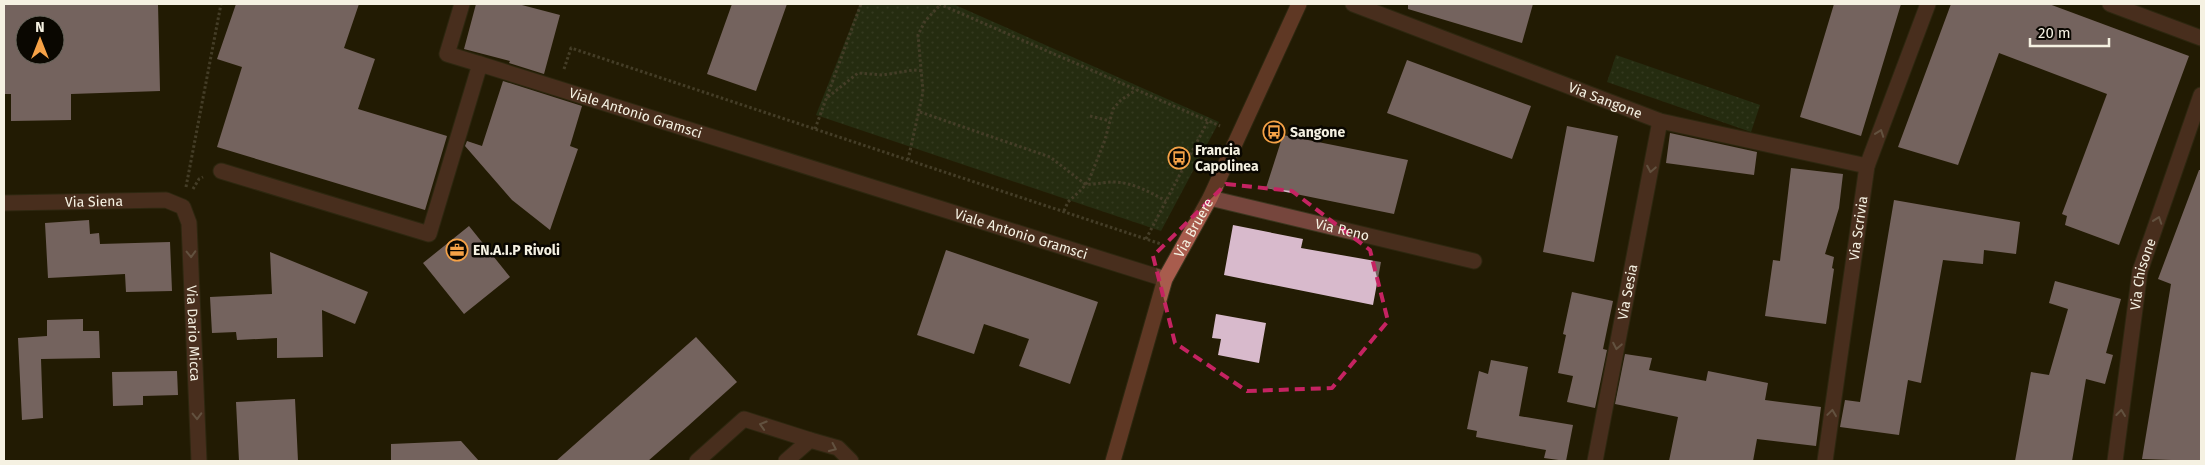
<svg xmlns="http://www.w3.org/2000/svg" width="2205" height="465" font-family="'Fira Sans',sans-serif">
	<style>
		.green { fill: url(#green-dots) }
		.building { fill: #d8bacc; fill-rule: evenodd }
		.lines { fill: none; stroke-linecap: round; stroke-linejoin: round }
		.street-casing { stroke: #3c361f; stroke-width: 17 }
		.secondary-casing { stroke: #3c361f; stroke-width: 17 }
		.path { stroke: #6d6752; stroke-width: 3; stroke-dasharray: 2.5 2.5; stroke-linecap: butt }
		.street { stroke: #76463d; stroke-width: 15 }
		.secondary { stroke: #a85c4d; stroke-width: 15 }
		.oneway { stroke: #af9387 }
		.marked { fill: none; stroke: #c52362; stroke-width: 4; stroke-dasharray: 10 6; stroke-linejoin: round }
		.labels { text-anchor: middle; stroke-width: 5; stroke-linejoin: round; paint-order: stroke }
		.street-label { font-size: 14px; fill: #f5f1e2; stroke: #0a0701 }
		.poi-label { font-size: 14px; font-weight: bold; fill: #f5f1e2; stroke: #0a0701; text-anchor: start }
	</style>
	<defs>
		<pattern id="green-dots" width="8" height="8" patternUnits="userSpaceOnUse" patternTransform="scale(1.25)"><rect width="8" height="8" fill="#294121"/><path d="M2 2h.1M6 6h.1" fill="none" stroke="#495d41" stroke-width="1.8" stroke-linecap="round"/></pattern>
	</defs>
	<rect width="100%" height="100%" fill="#231c04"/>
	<path class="green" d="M860,4H953L1219,122L1161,231L816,115Z
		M1616,55L1760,105L1751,132L1607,82Z"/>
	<path class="building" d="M4,4H158L160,91L71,94V120L11,121V94H4ZM25,25H55V55H25Z
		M236,4H359L344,48L375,59L358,109L447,136L425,210L217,147L242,67L217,59Z
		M476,4H518L560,15L544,74L509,63L510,61L464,49Z
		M732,4H787L756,91L707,74Z
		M1408,4H1533L1522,43L1408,9Z
		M1834,4H1901L1861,136L1800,117Z
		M1951,4H2049L2189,56L2119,245L2065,225L2067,216L2062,214L2107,94L1999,53L1958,165L1898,147Z
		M1407,60L1531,106L1512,159L1387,113Z
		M503,81L582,106L570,146L578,149L550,230L512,200L465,146L467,141L482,146Z
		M1567,126L1618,136L1594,262L1543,252Z
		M1670,133L1757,152L1754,175L1666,163Z
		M1283,135L1408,160L1394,214L1266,188Z
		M1791,168L1843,174L1839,208L1825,254L1834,257L1832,268L1834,269L1826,324L1765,316L1773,260L1780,261Z
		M2199,170H2201V461L2142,459L2171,284L2158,279Z
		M1894,200L2020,222L2016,254L1984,250L1983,264L1943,260L1921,383L1908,380L1899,435L1840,427L1845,400L1860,402Z
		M89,220L90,234L99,233L100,244L170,242L172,291L126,292L125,274L48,278L45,223Z
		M1233,225L1303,239L1301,248L1381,262L1373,305L1224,275Z
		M469,226L510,277L464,314L423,263Z
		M946,250L1098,302L1070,384L1019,366L1029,339L984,324L974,354L917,335Z
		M270,252L368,292L355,324L322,310L323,357L277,358V338L237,340L236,332L212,333L210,297L272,294Z
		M2055,281L2121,299L2106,353L2113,355L2105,384L2086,379L2072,461H2015L2031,372L2049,375L2068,309L2049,303Z
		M1572,292L1613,301L1603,349L1607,350L1595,408L1567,402L1573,376L1558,373L1566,335L1563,334Z
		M1216,314L1266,323L1259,363L1218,355L1221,339L1212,338Z
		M83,319V331H99L100,358L41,359L43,418L22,420L18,338L47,336V320Z
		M696,337L737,382L688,426L648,461H556Z
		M1625,354L1652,358L1649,370L1706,381L1708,371L1768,383L1765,400L1821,407L1816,446L1757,439L1753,461H1669L1678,417L1615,404Z
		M1491,360L1528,367L1519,416L1573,425L1566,461L1544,458L1546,450L1476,437L1477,431L1467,429L1479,371L1488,374Z
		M177,371L178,395L143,396V405L113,406L112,372Z
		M295,399L298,461H239L236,402Z
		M461,441L479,461H391V444Z"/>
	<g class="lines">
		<g class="street-casing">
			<g id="street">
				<path d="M462,4L447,54L480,64"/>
				<path id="s1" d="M1353,4L1660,121L1867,166"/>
				<path d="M2110,4L2201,38"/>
				<path id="s2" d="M221,171L429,234L480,64L1165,279"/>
				<path id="s3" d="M1210,198L1474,261"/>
				<path id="s4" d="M4,203L166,200L183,207L189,223L199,461"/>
				<path d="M697,461L744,419L810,440"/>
				<path d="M786,461L810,440L838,448L851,461"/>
				<path id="s5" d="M1595,461L1660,121"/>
				<path id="s6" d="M1825,461L1867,166L1928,4"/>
				<path id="s7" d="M2115,461L2140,271L2201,95"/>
			</g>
		</g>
		<g class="secondary-casing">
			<g id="secondary">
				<path id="s8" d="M1113,461L1165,279L1210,198L1299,4"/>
			</g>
		</g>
		<path class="path" d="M939,4L1220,126
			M564,69L571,48L1161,244
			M828,97L858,73L883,75L913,70L923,71
			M920,112L1050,157L1085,184C1095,185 1104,182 1113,182C1132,182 1150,192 1166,201
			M1090,116L1110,121
			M815,129L861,4
			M908,160L923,92L918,35L925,21L940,5
			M186,187L221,4
			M193,189L199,179L203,177
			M1064,211L1068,202L1082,189L1089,180L1105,140L1113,109L1121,100L1136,90
			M1146,239L1208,121"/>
		<use href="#street" class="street"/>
		<use href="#secondary" class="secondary"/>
	</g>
	<defs><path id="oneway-chevron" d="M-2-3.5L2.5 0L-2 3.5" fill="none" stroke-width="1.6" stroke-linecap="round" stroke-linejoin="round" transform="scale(1.25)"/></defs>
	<g class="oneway">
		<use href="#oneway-chevron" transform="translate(1880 133) rotate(-70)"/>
		<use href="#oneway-chevron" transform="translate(1651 169) rotate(101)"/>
		<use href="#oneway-chevron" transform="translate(2158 220) rotate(-71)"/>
		<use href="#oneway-chevron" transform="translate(191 254) rotate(88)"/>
		<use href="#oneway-chevron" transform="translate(1617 346) rotate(101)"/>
		<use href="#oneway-chevron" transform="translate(1832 413) rotate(-82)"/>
		<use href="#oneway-chevron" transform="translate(2121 413) rotate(-83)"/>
		<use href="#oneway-chevron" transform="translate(197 416) rotate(88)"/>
		<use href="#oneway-chevron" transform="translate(763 425) rotate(-163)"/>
		<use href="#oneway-chevron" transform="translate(833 448) rotate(25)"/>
	</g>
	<path d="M0 0H2205V465H0ZM1226,184L1292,191L1370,250L1388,321L1332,388L1247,391L1175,343L1153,256Z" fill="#231c04" fill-opacity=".55" fill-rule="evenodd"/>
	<path class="marked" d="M1226,184L1292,191L1370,250L1388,321L1332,388L1247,391L1175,343L1153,256Z"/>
	<defs>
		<g id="bus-ring" transform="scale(1.125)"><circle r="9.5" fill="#0a0701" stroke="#f6a247" stroke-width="1.5"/><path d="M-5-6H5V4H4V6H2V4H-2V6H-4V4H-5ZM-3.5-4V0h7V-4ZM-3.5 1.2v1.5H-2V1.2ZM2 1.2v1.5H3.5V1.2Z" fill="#f6a247"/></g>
		<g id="office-ring" transform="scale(1.125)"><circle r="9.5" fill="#0a0701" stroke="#f6a247" stroke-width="1.5"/><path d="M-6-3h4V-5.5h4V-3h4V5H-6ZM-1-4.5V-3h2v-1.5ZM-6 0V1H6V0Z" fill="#f6a247"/></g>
	</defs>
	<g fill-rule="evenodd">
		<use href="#bus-ring" x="1274" y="132"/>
		<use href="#bus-ring" x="1179" y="158"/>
		<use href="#office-ring" x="457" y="250"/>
	</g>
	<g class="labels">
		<g class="street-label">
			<text dy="5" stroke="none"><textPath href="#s1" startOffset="270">Via Sangone</textPath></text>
			<text dy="5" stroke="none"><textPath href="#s2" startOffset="558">Viale Antonio Gramsci</textPath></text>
			<text dy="5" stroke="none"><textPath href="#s4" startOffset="90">Via Siena</textPath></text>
			<text dy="5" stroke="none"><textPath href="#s8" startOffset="248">Via Bruere</textPath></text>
			<text dy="5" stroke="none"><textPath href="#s6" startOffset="235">Via Scrivia</textPath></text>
			<text dy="5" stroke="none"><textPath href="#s3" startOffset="136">Via Reno</textPath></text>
			<text dy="5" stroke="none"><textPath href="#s2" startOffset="962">Viale Antonio Gramsci</textPath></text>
			<text dy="5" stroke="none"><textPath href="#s7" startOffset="189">Via Chisone</textPath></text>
			<text dy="5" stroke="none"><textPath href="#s5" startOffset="172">Via Sesia</textPath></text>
			<text dy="5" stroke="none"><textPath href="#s4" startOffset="308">Via Dario Micca</textPath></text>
		</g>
		<g class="poi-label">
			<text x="1290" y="137">Sangone</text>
			<text x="1195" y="155">Francia<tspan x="1195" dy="16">Capolinea</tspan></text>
			<text x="473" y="255">EN.A.I.P Rivoli</text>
		</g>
	</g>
	<rect width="2205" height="465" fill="none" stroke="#f5f1e2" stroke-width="10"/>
	<g transform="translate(40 40)"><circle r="24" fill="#0a0701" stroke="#68655b"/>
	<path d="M0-4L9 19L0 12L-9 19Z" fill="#f6a247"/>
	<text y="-8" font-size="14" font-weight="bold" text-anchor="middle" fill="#f5f1e2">N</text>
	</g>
	<path d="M2030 38v8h79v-8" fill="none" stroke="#f5f1e2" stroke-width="2.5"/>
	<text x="2038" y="38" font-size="15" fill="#f5f1e2" stroke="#0a0701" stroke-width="4" paint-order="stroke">20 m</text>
</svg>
